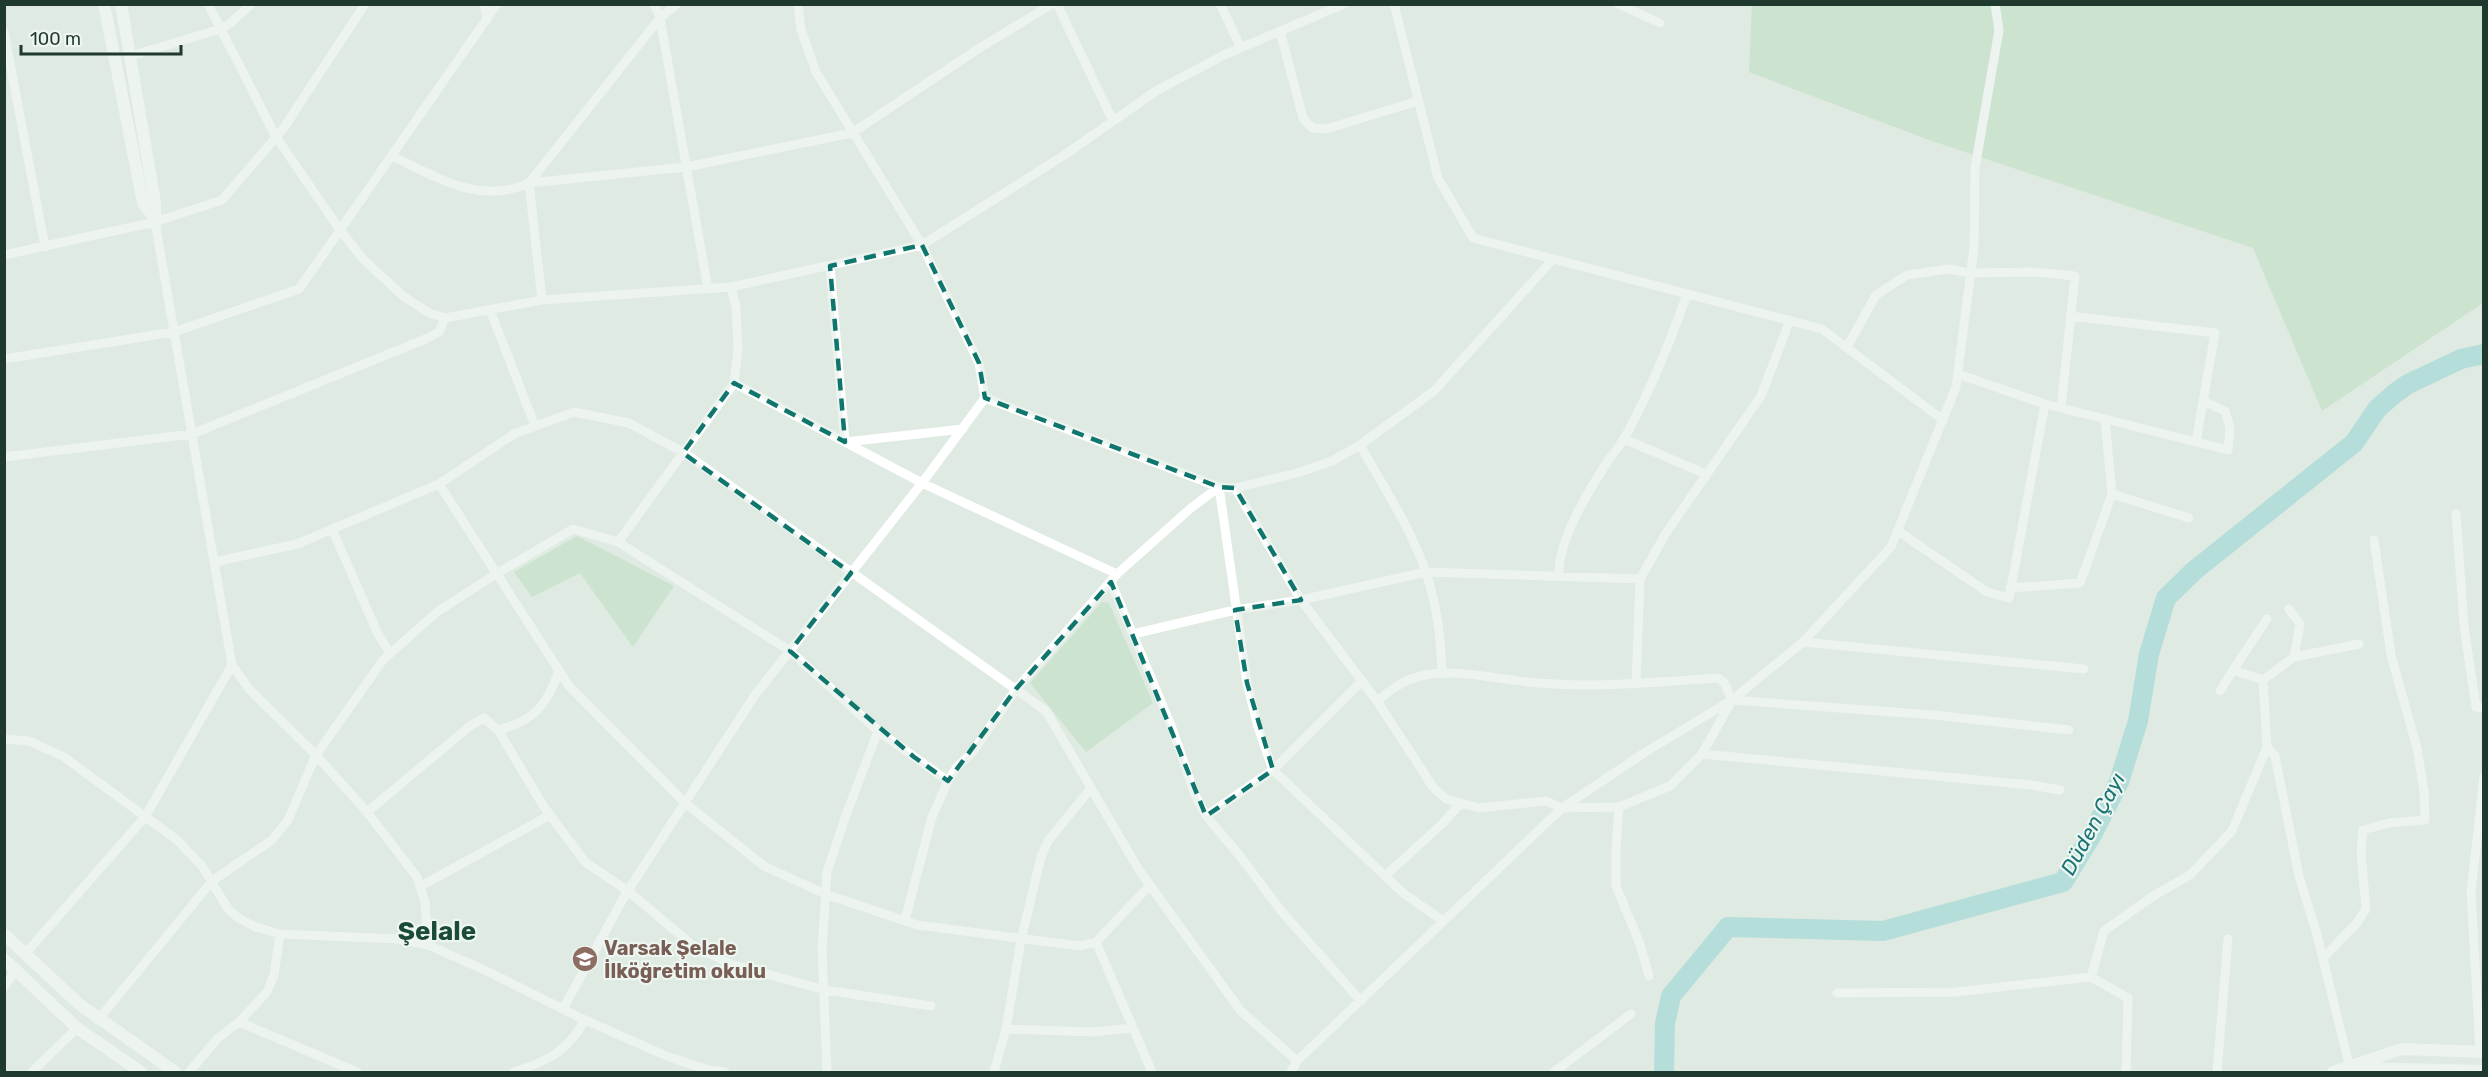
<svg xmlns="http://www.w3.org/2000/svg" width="2488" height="1077" font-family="Rubik,sans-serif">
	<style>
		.green { fill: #b6dcba }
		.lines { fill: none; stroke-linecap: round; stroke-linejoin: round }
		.river { stroke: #84d1d1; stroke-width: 20 }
		.minor { stroke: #fff; stroke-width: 9 }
		.tertiary { stroke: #fff; stroke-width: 12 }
		.marked { fill: none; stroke: #0f766e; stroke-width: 4.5; stroke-dasharray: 12 8; stroke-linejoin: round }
		.labels { text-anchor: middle; stroke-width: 4.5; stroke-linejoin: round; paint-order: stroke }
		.education-label { font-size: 20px; font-weight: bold; fill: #785e54; stroke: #eef6f1; text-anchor: start }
		.water-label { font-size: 21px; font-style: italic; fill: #197475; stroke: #eef6f1 }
		.district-label { font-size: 26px; font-weight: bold; fill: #1b4b38; stroke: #eef6f1 }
	</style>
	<rect width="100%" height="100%" fill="#deeae2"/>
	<path class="green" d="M1752,5H2483V303L2322,411L2253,248L1929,140L1749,72Z
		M577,536L674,586L633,647L580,573L532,597L514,572Z
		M1102,602L1109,603L1153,703L1086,752L1030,683Z"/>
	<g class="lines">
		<path class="river" d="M1664,1072L1665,1023L1671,996L1728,927L1883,931L2063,882L2093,833L2119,782L2138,721L2149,654L2166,598L2195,570L2354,443L2377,409L2394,394L2408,384L2461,359L2484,354"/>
		<path class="minor" d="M208,4L276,137L340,230L364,260L403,296L429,313L445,318L542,300L731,287L922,245L1066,154L1156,91L1224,55L1344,4
			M484,4L487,20
			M654,4L660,18L708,289
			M1057,4L1113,121
			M1220,4L1241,48
			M1394,4L1438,178L1473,238L1822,329L1943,420
			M1618,4L1660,23
			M1280,31L1303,118L1312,128L1326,129L1418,101
			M4,32L45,247
			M130,56L221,29L232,22L251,4
			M392,156C435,176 480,206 529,183L660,18L677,4
			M155,222L232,665L250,690L316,755L367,812L417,877L425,902L428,945
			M4,255L155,222L222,200L283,129L365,4
			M830,266L845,442L963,429
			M542,300L529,183L686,167L852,133L978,49L1052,4
			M490,310L535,426
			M2070,316L2215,333L2203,401L2225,411L2230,428L2228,450L2105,419
			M1847,347L1876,295L1907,275L1949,269L1970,273L2034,272L2075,276L2061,408
			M4,359L174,332L299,289L497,4
			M734,383L922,483L1117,574
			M985,398L1219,487L1235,488L1297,473L1332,461L1360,445L1434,391L1553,259
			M1624,439L1706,474
			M2196,442L2203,401
			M1360,445C1383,486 1411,528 1426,573C1437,605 1441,639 1442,673
			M4,457L192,434L423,340L439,332L445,318
			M439,484L514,434L574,412L629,423L686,454L1046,711L1139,870L1240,1010L1297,1061
			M1219,487L1247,683L1258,727L1273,770L1403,893L1443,921
			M1235,488L1301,600L1377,701L1433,787L1446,799L1479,808L1546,801L1562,808L1619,807L1670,786L1702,754L1731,702
			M2112,494L2189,518
			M2456,514L2464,626L2476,707L2484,708
			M332,529L377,632L390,654
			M1898,531L1987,592L2009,598L2045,404L1958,374
			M618,542L734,383L738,349L736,307L731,287
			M214,562L297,544L439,484L569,686L685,803L764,866L825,894L917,925L1080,946L1096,942L1150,885
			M1559,576C1558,541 1585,497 1604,467C1610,457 1619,448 1625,437C1650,391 1670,343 1687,294
			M1111,582L1172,728L1195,795L1206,816L1240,856L1282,912L1361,1001
			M2010,588L2080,583L2112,494L2105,419L2045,404
			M1133,634L1235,610L1301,600L1426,572L1640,579
			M1803,642L2084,669
			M2294,657L2359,644
			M2263,680L2233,670L2267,619
			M1636,683L1640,579L1666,533L1761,396L1790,320
			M2220,691L2233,670
			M1732,700L1934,715L2069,730
			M1377,701C1392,689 1406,678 1425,675C1461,668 1502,681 1539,683C1598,688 1659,682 1718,678L1724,682L1732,700
			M498,730C534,721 547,705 559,671
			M4,739L29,741L64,757L177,840L202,866L228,909L240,919L256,927L280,934L398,939L428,945L491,973L585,1020L669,1057L709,1070L725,1072
			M2267,747L2263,680L2294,657L2300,624L2289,609
			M1702,754L2031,785L2060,790
			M1619,807L1616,849V886L1640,944L1649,976
			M367,812L470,726L484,718L498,730L544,807L585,862L628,891L691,944L730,964L825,990L931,1006
			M1206,816L1273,770L1362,681
			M1385,876L1442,824L1460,804
			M421,886L550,815
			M905,920L932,817L948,781
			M1096,942L1152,1072
			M26,953L145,817L232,665
			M2323,958L2356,924L2366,909L2361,852L2363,830L2389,823L2425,820L2424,791L2417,748L2391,655L2374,540
			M4,987L17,969
			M1837,993L1956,992L2091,977
			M563,1009L625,895L755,695L922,483L985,398L979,363L922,245L816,72L801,30L798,4
			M98,1020L212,881L272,840L288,820L316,755L383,660L437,612L496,574L573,529L618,542L790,651L878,731L948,781L957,767L972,753L1016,689L1117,574L1191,508L1219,487
			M239,1022L357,1072
			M1006,1029L1092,1032L1133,1028
			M2480,1052L2471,892L2484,777
			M32,1072L77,1028
			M189,1072L218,1038L239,1022L267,992L274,975L280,934
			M514,1072C549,1060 566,1053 585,1020
			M827,1072L822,950L827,872L846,815L878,731
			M994,1072L1006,1029L1021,940L1041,857L1048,841L1091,788
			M1291,1072L1297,1061L1562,808L1644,753L1732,700L1803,642L1891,547L1956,387L1974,247L1975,168L1999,30L1995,4
			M1554,1072L1631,1014
			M2126,1072L2128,998L2091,977L2104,931L2153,896L2190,875L2232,831L2267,747L2275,756L2299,876L2317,935L2350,1068
			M2217,1072L2228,939"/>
		<path class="tertiary" d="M104,4L143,203L153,216
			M121,4L155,202V222
			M4,934L79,1004L175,1072
			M4,959L77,1028L141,1072
			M2360,1068L2484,1071
			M2333,1072L2402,1049L2484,1052"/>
	</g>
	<path d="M0 0H2488V1077H0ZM922,245L979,363L985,398L1219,487L1235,488L1301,600L1235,610L1247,683L1273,770L1206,816L1111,582L1016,689L948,781L914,757L790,651L851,573L683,453L734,383L845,442L830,266Z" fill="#deeae2" fill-opacity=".55" fill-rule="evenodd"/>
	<path class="marked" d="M922,245L979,363L985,398L1219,487L1235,488L1301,600L1235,610L1247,683L1273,770L1206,816L1111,582L1016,689L948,781L914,757L790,651L851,573L683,453L734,383L845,442L830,266Z"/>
	<defs>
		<g id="school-disc" transform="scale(1.35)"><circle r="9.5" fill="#8d6e63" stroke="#eef6f1"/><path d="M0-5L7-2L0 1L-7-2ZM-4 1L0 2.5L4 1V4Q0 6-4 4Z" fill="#fff"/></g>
	</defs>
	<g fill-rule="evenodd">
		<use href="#school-disc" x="585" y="959"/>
	</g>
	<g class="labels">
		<g class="education-label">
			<text x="604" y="955">Varsak Şelale<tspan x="604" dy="23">İlköğretim okulu</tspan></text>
		</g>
		<g class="water-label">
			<text transform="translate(2093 824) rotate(-62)" y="7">Düden Çayı</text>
		</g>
		<g class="district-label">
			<text x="437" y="940">Şelale</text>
		</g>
	</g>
	<rect width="2488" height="1077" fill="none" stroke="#1f392e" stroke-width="12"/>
	<path d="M21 45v9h160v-9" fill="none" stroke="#1f392e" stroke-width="3"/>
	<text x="30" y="45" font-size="18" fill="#1f392e" stroke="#eef6f1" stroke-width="4.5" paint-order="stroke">100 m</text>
</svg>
